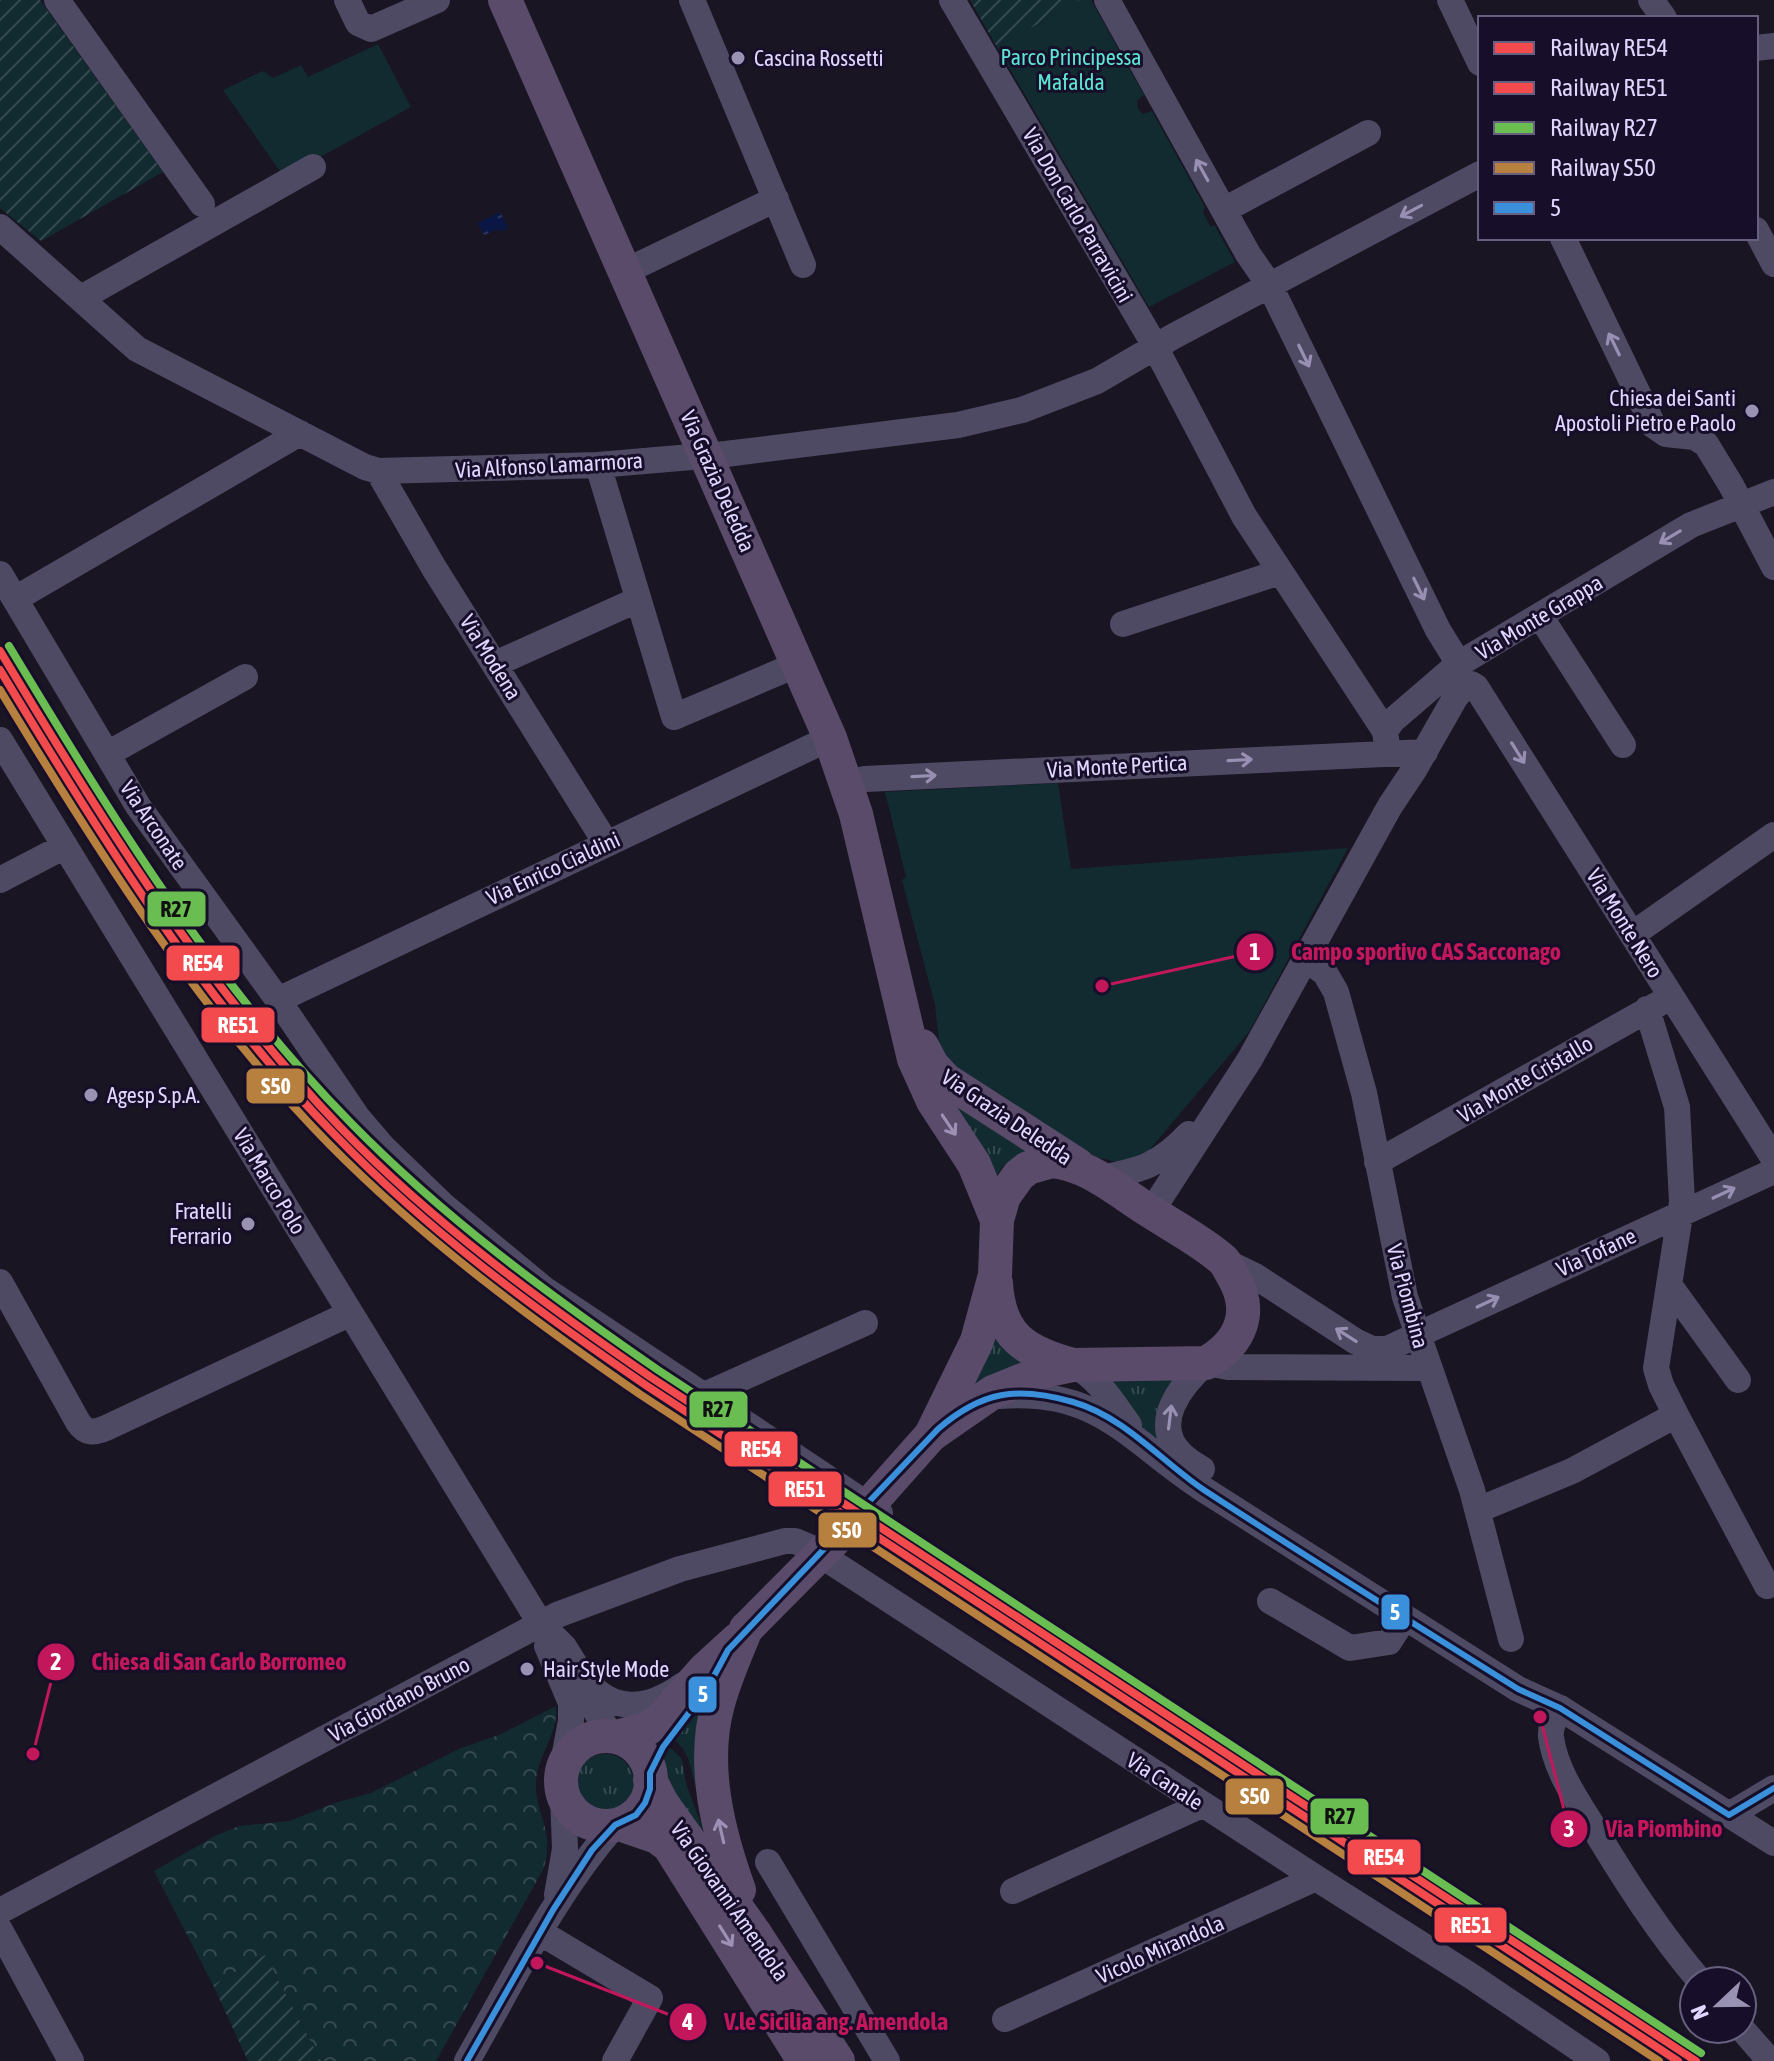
<svg xmlns="http://www.w3.org/2000/svg" width="1774" height="2061" font-family="'Asap Condensed',sans-serif">
	<style>
		.grass { fill: url(#grass-tufts) }
		.forest { fill: url(#forest-crowns) }
		.park { fill: #122b31 }
		.garden { fill: url(#garden-furrows) }
		.water { fill: url(#water-ripples) }
		.lines { fill: none; stroke-linecap: round; stroke-linejoin: round }
		.minor { stroke: #4f4a64; stroke-width: 26 }
		.major { stroke: #594b69; stroke-width: 34 }
		.major-bridge { stroke: #594b69; stroke-width: 34 }
		.bus-1-casing { stroke: #170f29; stroke-width: 12 }
		.bus-1 { stroke: #3a90db; stroke-width: 6 }
		.rail-1-casing { stroke: #170f29; stroke-width: 14 }
		.rail-2-casing { stroke: #170f29; stroke-width: 14 }
		.rail-3-casing { stroke: #170f29; stroke-width: 14 }
		.rail-4-casing { stroke: #170f29; stroke-width: 14 }
		.rail-1 { stroke: #f34a4e; stroke-width: 8 }
		.rail-2 { stroke: #f34a4e; stroke-width: 8 }
		.rail-3 { stroke: #69bd51; stroke-width: 8 }
		.rail-4 { stroke: #b8803e; stroke-width: 8 }
		.oneway { stroke: #9890b2 }
		.oneway2 { stroke: #9c90b4 }
		.poi-dot { fill: #9a92b2; stroke: #170f29; stroke-width: 3 }
		.labels { text-anchor: middle; stroke-width: 6; stroke-linejoin: round; paint-order: stroke }
		.park-label { font-size: 22px; fill: #5ce6d6; stroke: #170f29 }
		.poi-label { font-size: 22px; fill: #e0d6ff; stroke: #170f29; text-anchor: start }
		.street-label { font-size: 22px; fill: #e0d6ff; stroke: #170f29 }
		.leader { fill: none; stroke: #c2185b; stroke-width: 3 }
		.callout-dot { fill: #c2185b; stroke: #170f29; stroke-width: 3 }
		.mark-label { font-size: 24px; text-anchor: middle; font-weight: bold; fill: #fff }
		.callout-label { font-size: 24px; text-anchor: middle; font-weight: bold; fill: #c2185b; stroke: #170f29; stroke-width: 6; stroke-linejoin: round; paint-order: stroke }
		.line-badge { stroke: #170f29; stroke-width: 3 }
		.badge-label { font-size: 22px; text-anchor: middle; font-weight: bold; fill: #fff }
		.pale-badge-label { font-size: 22px; text-anchor: middle; font-weight: bold; fill: #111 }
	</style>
	<defs>
		<pattern id="grass-tufts" width="24" height="20" patternUnits="userSpaceOnUse" patternTransform="scale(2)"><rect width="24" height="20" fill="#122b31"/><path d="M3 7l-1-3M5 7V3M7 7l1-3M15 17l-1-3M17 17v-4M19 17l1-3" fill="none" stroke="#344950"/></pattern>
		<pattern id="forest-crowns" width="20" height="18" patternUnits="userSpaceOnUse" patternTransform="scale(2)"><rect width="20" height="18" fill="#122b31"/><path d="M2 6a3 3 0 1 1 6 0M12 15a3 3 0 1 1 6 0" fill="none" stroke="#344950"/></pattern>
		<pattern id="garden-furrows" width="10" height="10" patternUnits="userSpaceOnUse" patternTransform="scale(2)"><rect width="10" height="10" fill="#122b31"/><path d="M-1 1l2-2M0 10L10 0M9 11l2-2" fill="none" stroke="#344950"/></pattern>
		<pattern id="water-ripples" width="26" height="14" patternUnits="userSpaceOnUse" patternTransform="scale(2)"><rect width="26" height="14" fill="#0a1745"/><path d="M2 4q2-2 4 0t4 0M15 11q2-2 4 0t4 0" fill="none" stroke="#2d3861"/></pattern>
	</defs>
	<rect width="100%" height="100%" fill="#191523"/>
	<path class="grass" d="M940,1093L1027,1150L1004,1165L993,1181Z
		M988,1319L1030,1364L979,1389L968,1377Z
		M1173,1375L1160,1446L1137,1421L1110,1376Z
		M708,1699L710,1825C704,1810 698,1796 694,1781C690,1763 689,1753 675,1740Z
		M669,1747L682,1759L686,1784L703,1829L694,1835C677,1806 651,1781 669,1747Z
		M576 1783a29 29 0 1 1 58 0a29 29 0 1 1-58 0Z"/>
	<path class="forest" d="M556,1706C559,1734 537,1755 536,1783C535,1815 555,1828 544,1868L436,2061H321L265,1955L213,1985L154,1871L215,1836L239,1826L289,1821L338,1802L371,1793L461,1748L499,1735Z"/>
	<path class="park" d="M1080,0H1091L1144,95L1137,101L1138,109L1143,114L1152,111L1205,207L1203,212L1210,226H1215L1235,262L1149,307L997,47Z
		M378,44L411,107L284,177L223,90L263,71L273,78L301,65L308,77Z
		M1058,783L1071,869L1348,848L1249,1032L1145,1155L1117,1162L1096,1157L953,1066L940,1051L935,1005L902,880L906,877L885,792Z"/>
	<path class="garden" d="M0,0H40L163,172L41,241L0,208Z
		M970,0H1080L997,47Z
		M265,1955L321,2061H248L213,1985Z"/>
	<path class="water" d="M500,212L508,228L500,232L498,229L484,235L478,223Z"/>
	<g class="lines">
		<path class="minor" d="M57,0L202,204
			M347,0L358,23L371,29L437,0
			M692,0L803,265
			M952,0L1151,339L1244,516L1385,731
			M1107,0L1248,254L1270,286L1438,630L1459,664
			M1450,0L1480,63
			M1651,0L1664,18
			M1756,48L1774,46
			M1224,210L1368,133
			M0,227L137,349L365,467L378,471L598,465L726,454L958,425L1022,410L1097,381L1174,336L1480,174
			M1756,230L1774,264
			M1563,238L1653,425L1666,434L1694,437L1706,444L1731,485L1774,567
			M626,271L776,199
			M81,298L313,167
			M598,465L674,717L798,664
			M378,471L434,568L606,843
			M0,574L138,806L278,1000L358,1118L382,1146L444,1206L544,1289L880,1513
			M15,599L300,433
			M1540,616L1623,745
			M1123,624L1280,572
			M495,664L637,600
			M0,740L540,1623L564,1647L579,1671L590,1702L612,1737
			M1387,746L1385,731L1392,721L1457,665L1691,525L1774,492
			M107,754L245,677
			M847,783L865,779L1425,752
			M0,880L65,846
			M1633,934L1774,835
			M1306,959L1325,973L1336,992L1364,1093L1405,1297L1472,1490L1511,1639
			M278,1000L830,738
			M1647,1009L1677,1107L1682,1202L1656,1368L1661,1385L1676,1415
			M1377,1162L1660,1003
			M1099,1178C1140,1171 1160,1165 1189,1134
			M1151,1212L1250,1059L1390,806L1414,770L1455,698L1463,688L1471,684L1476,687L1774,1159
			M1224,1261L1255,1276L1355,1341L1372,1349H1387L1774,1171
			M0,1282L78,1422C86,1434 94,1433 106,1428L349,1314
			M1670,1286L1738,1380
			M1073,1365C1097,1376 1114,1404 1129,1425
			M702,1396L865,1323
			M999,1396C1100,1388 1128,1440 1203,1489L1518,1689L1560,1708L1774,1843
			M1202,1469C1195,1465 1187,1460 1181,1454C1150,1424 1181,1385 1206,1363L1228,1367L1429,1368
			M1478,1510L1572,1471L1676,1415L1767,1586
			M1270,1601L1350,1648L1389,1642L1405,1617
			M547,1646L571,1703V1721L562,1769
			M584,1678C613,1715 648,1710 683,1685
			M1560,1708C1555,1718 1550,1726 1551,1737C1555,1769 1576,1799 1592,1825C1625,1880 1659,1933 1700,1981
			M1729,1815L1774,1788
			M768,1862L887,2061
			M1013,1891L1202,1805
			M557,1895L565,1849L563,1797
			M0,1911L557,1615L680,1569L785,1541H795L807,1546L1316,1878L1471,1976L1597,2061
			M0,1930L71,2061
			M541,1933L650,1998L615,2061
			M1005,2019L1316,1878
			M1742,2029L1770,2061
			M467,2061C513,1981 554,1894 615,1825"/>
		<path class="major" d="M505,0L830,738L856,814L914,1059L933,1101L974,1164L997,1220
			M922,1046L932,1065L946,1080L1078,1165
			M1052,1161C1087,1164 1117,1190 1145,1208C1169,1224 1202,1241 1223,1260C1227,1264 1230,1271 1233,1276C1254,1312 1241,1343 1206,1363L1073,1365L1045,1371L993,1392L931,1435L977,1341L995,1275L997,1220L1004,1196L1019,1175L1028,1168Z
			M996,1283C999,1336 1025,1352 1073,1365
			M561 1781a45 45 0 1 1 90 0a45 45 0 1 1-90 0Z
			M616,1737L647,1729L662,1718L705,1669L738,1639
			M650,1780L662,1803L754,1932L838,2061
			M619,1824L657,1837L669,1846L804,2061
			M739,1890C718,1832 701,1765 718,1704C725,1678 736,1654 746,1629"/>
		<path class="major-bridge" d="M746,1629L867,1507L931,1435"/>
		<g class="bus-1-casing">
			<path id="bus-1" d="M467,2061L553,1910L592,1850L615,1825L636,1815L645,1803L650,1789V1773L663,1747L707,1689L728,1650L938,1429C982,1391 1017,1386 1073,1402C1125,1417 1161,1461 1204,1490C1308,1558 1413,1623 1518,1689L1560,1708L1729,1815L1774,1788"/>
		</g>
		<use href="#bus-1" class="bus-1"/>
		<g class="rail-1-casing">
			<path id="rail-1" d="M0,651C101,819 205,986 341,1128C434,1224 543,1303 652,1378L1696,2061"/>
		</g>
		<g class="rail-2-casing">
			<path id="rail-2" d="M0,670C99,834 201,999 336,1136C429,1232 537,1311 647,1386L1678,2061"/>
		</g>
		<g class="rail-3-casing">
			<path id="rail-3" d="M9,646C110,813 213,983 351,1123C443,1217 549,1295 658,1370L1701,2053"/>
		</g>
		<g class="rail-4-casing">
			<path id="rail-4" d="M0,690C97,850 198,1011 330,1145C424,1240 531,1319 641,1395L1659,2061"/>
		</g>
		<use href="#rail-1" class="rail-1"/>
		<use href="#rail-2" class="rail-2"/>
		<use href="#rail-3" class="rail-3"/>
		<use href="#rail-4" class="rail-4"/>
	</g>
	<defs><path id="oneway-shaft" d="M-6 0H5M1.5-3L5.5 0L1.5 3" fill="none" stroke-width="1.6" stroke-linecap="round" stroke-linejoin="round" transform="scale(2)"/></defs>
	<g class="oneway">
		<use href="#oneway-shaft" transform="translate(1202 170) rotate(-119)"/>
		<use href="#oneway-shaft" transform="translate(1411 211) rotate(152)"/>
		<use href="#oneway-shaft" transform="translate(1614 344) rotate(-116)"/>
		<use href="#oneway-shaft" transform="translate(1304 356) rotate(64)"/>
		<use href="#oneway-shaft" transform="translate(1670 537) rotate(149)"/>
		<use href="#oneway-shaft" transform="translate(1419 589) rotate(64)"/>
		<use href="#oneway-shaft" transform="translate(1518 753) rotate(58)"/>
		<use href="#oneway-shaft" transform="translate(1240 760) rotate(-3)"/>
		<use href="#oneway-shaft" transform="translate(924 776) rotate(-3)"/>
		<use href="#oneway-shaft" transform="translate(1724 1193) rotate(-25)"/>
		<use href="#oneway-shaft" transform="translate(1488 1302) rotate(-25)"/>
		<use href="#oneway-shaft" transform="translate(1346 1335) rotate(-148)"/>
		<use href="#oneway-shaft" transform="translate(1170 1417) rotate(-83)"/>
	</g>
	<g class="oneway2">
		<use href="#oneway-shaft" transform="translate(949 1125) rotate(56)"/>
		<use href="#oneway-shaft" transform="translate(721 1831) rotate(-103)"/>
		<use href="#oneway-shaft" transform="translate(726 1936) rotate(58)"/>
	</g>
	<g class="poi-dot">
		<circle cx="738" cy="58" r="8"/>
		<circle cx="1752" cy="411" r="8"/>
		<circle cx="91" cy="1095" r="8"/>
		<circle cx="248" cy="1224" r="8"/>
		<circle cx="527" cy="1669" r="8"/>
	</g>
	<g class="labels">
		<g class="park-label">
			<text x="1071" y="65">Parco Principessa<tspan x="1071" dy="25">Mafalda</tspan></text>
		</g>
		<g class="poi-label">
			<text x="754" y="66">Cascina Rossetti</text>
			<text x="1736" y="406" text-anchor="end">Chiesa dei Santi<tspan x="1736" dy="25">Apostoli Pietro e Paolo</tspan></text>
			<text x="107" y="1103">Agesp S.p.A.</text>
			<text x="232" y="1219" text-anchor="end">Fratelli<tspan x="232" dy="25">Ferrario</tspan></text>
			<text x="543" y="1677">Hair Style Mode</text>
		</g>
		<g class="street-label">
			<text transform="translate(1078 215) rotate(60)" y="8">Via Don Carlo Parravicini</text>
			<text transform="translate(549 465) rotate(-3)" y="8">Via Alfonso Lamarmora</text>
			<text transform="translate(718 481) rotate(66)" y="8">Via Grazia Deledda</text>
			<text transform="translate(1539 617) rotate(-31)" y="8">Via Monte Grappa</text>
			<text transform="translate(491 657) rotate(58)" y="8">Via Modena</text>
			<text transform="translate(1117 766) rotate(-3)" y="8">Via Monte Pertica</text>
			<text transform="translate(154 825) rotate(56)" y="8">Via Arconate</text>
			<text transform="translate(553 868) rotate(-25)" y="8">Via Enrico Cialdini</text>
			<text transform="translate(1625 923) rotate(58)" y="8">Via Monte Nero</text>
			<text transform="translate(1525 1079) rotate(-30)" y="8">Via Monte Cristallo</text>
			<text transform="translate(1007 1117) rotate(34)" y="8">Via Grazia Deledda</text>
			<text transform="translate(270 1181) rotate(59)" y="8">Via Marco Polo</text>
			<text transform="translate(1596 1252) rotate(-25)" y="8">Via Tofane</text>
			<text transform="translate(1408 1296) rotate(75)" y="8">Via Piombina</text>
			<text transform="translate(399 1699) rotate(-28)" y="8">Via Giordano Bruno</text>
			<text transform="translate(1165 1781) rotate(33)" y="8">Via Canale</text>
			<text transform="translate(730 1901) rotate(55)" y="8">Via Giovanni Amendola</text>
			<text transform="translate(1160 1949) rotate(-24)" y="8">Vicolo Mirandola</text>
		</g>
	</g>
	<path class="leader" d="M1102 986L1255 952M33 1754L56 1662M1540 1717L1569 1829M537 1963L688 2022"/>
	<g class="callout-dot">
		<circle cx="1102" cy="986" r="8"/>
		<circle cx="33" cy="1754" r="8"/>
		<circle cx="1540" cy="1717" r="8"/>
		<circle cx="537" cy="1963" r="8"/>
		<circle cx="1255" cy="952" r="20"/>
		<circle cx="56" cy="1662" r="20"/>
		<circle cx="1569" cy="1829" r="20"/>
		<circle cx="688" cy="2022" r="20"/>
	</g>
	<g class="mark-label">
		<text x="1255" y="960">1</text>
		<text x="56" y="1670">2</text>
		<text x="1569" y="1837">3</text>
		<text x="688" y="2030">4</text>
	</g>
	<g class="callout-label">
		<text x="1426" y="960">Campo sportivo CAS Sacconago</text>
		<text x="219" y="1670">Chiesa di San Carlo Borromeo</text>
		<text x="1664" y="1837">Via Piombino</text>
		<text x="836" y="2030">V.le Sicilia ang. Amendola</text>
	</g>
	<g class="line-badge">
		<rect x="146" y="890" width="61" height="38" rx="8" fill="#69bd51"/>
		<rect x="165" y="944" width="76" height="38" rx="8" fill="#f34a4e"/>
		<rect x="200" y="1006" width="76" height="38" rx="8" fill="#f34a4e"/>
		<rect x="245" y="1067" width="61" height="38" rx="8" fill="#b8803e"/>
		<rect x="688" y="1390" width="61" height="39" rx="8" fill="#69bd51"/>
		<rect x="723" y="1430" width="76" height="38" rx="8" fill="#f34a4e"/>
		<rect x="767" y="1470" width="76" height="38" rx="8" fill="#f34a4e"/>
		<rect x="817" y="1511" width="61" height="38" rx="8" fill="#b8803e"/>
		<rect x="1380" y="1593" width="31" height="38" rx="8" fill="#3a90db"/>
		<rect x="687" y="1675" width="31" height="39" rx="8" fill="#3a90db"/>
		<rect x="1224" y="1777" width="61" height="39" rx="8" fill="#b8803e"/>
		<rect x="1309" y="1797" width="61" height="39" rx="8" fill="#69bd51"/>
		<rect x="1346" y="1838" width="76" height="38" rx="8" fill="#f34a4e"/>
		<rect x="1433" y="1906" width="75" height="38" rx="8" fill="#f34a4e"/>
	</g>
	<g class="badge-label">
		<text x="203" y="971">RE54</text>
		<text x="238" y="1033">RE51</text>
		<text x="276" y="1094">S50</text>
		<text x="761" y="1457">RE54</text>
		<text x="805" y="1497">RE51</text>
		<text x="847" y="1538">S50</text>
		<text x="1395" y="1620">5</text>
		<text x="703" y="1702">5</text>
		<text x="1255" y="1804">S50</text>
		<text x="1384" y="1865">RE54</text>
		<text x="1471" y="1933">RE51</text>
	</g>
	<g class="pale-badge-label">
		<text x="176" y="917">R27</text>
		<text x="718" y="1417">R27</text>
		<text x="1340" y="1824">R27</text>
	</g>
	<rect x="1478" y="16" width="280" height="224" fill="#170f29" stroke="#675f7f" stroke-width="2"/>
	<rect x="1494" y="42" width="40" height="12" fill="#f34a4e" stroke="#675f7f" stroke-width="2"/>
	<text x="1550" y="56" font-size="24" fill="#e0d6ff">Railway RE54</text>
	<rect x="1494" y="82" width="40" height="12" fill="#f34a4e" stroke="#675f7f" stroke-width="2"/>
	<text x="1550" y="96" font-size="24" fill="#e0d6ff">Railway RE51</text>
	<rect x="1494" y="122" width="40" height="12" fill="#69bd51" stroke="#675f7f" stroke-width="2"/>
	<text x="1550" y="136" font-size="24" fill="#e0d6ff">Railway R27</text>
	<rect x="1494" y="162" width="40" height="12" fill="#b8803e" stroke="#675f7f" stroke-width="2"/>
	<text x="1550" y="176" font-size="24" fill="#e0d6ff">Railway S50</text>
	<rect x="1494" y="202" width="40" height="12" fill="#3a90db" stroke="#675f7f" stroke-width="2"/>
	<text x="1550" y="216" font-size="24" fill="#e0d6ff">5</text>
	<g transform="translate(1718 2005) rotate(248)"><circle r="38" fill="#170f29" stroke="#675f7f" stroke-width="2"/>
	<path d="M0-6L14 30L0 20L-14 30Z" fill="#9a92b2"/>
	<text y="-12" font-size="22" font-weight="bold" text-anchor="middle" fill="#e0d6ff">N</text>
	</g>
</svg>
